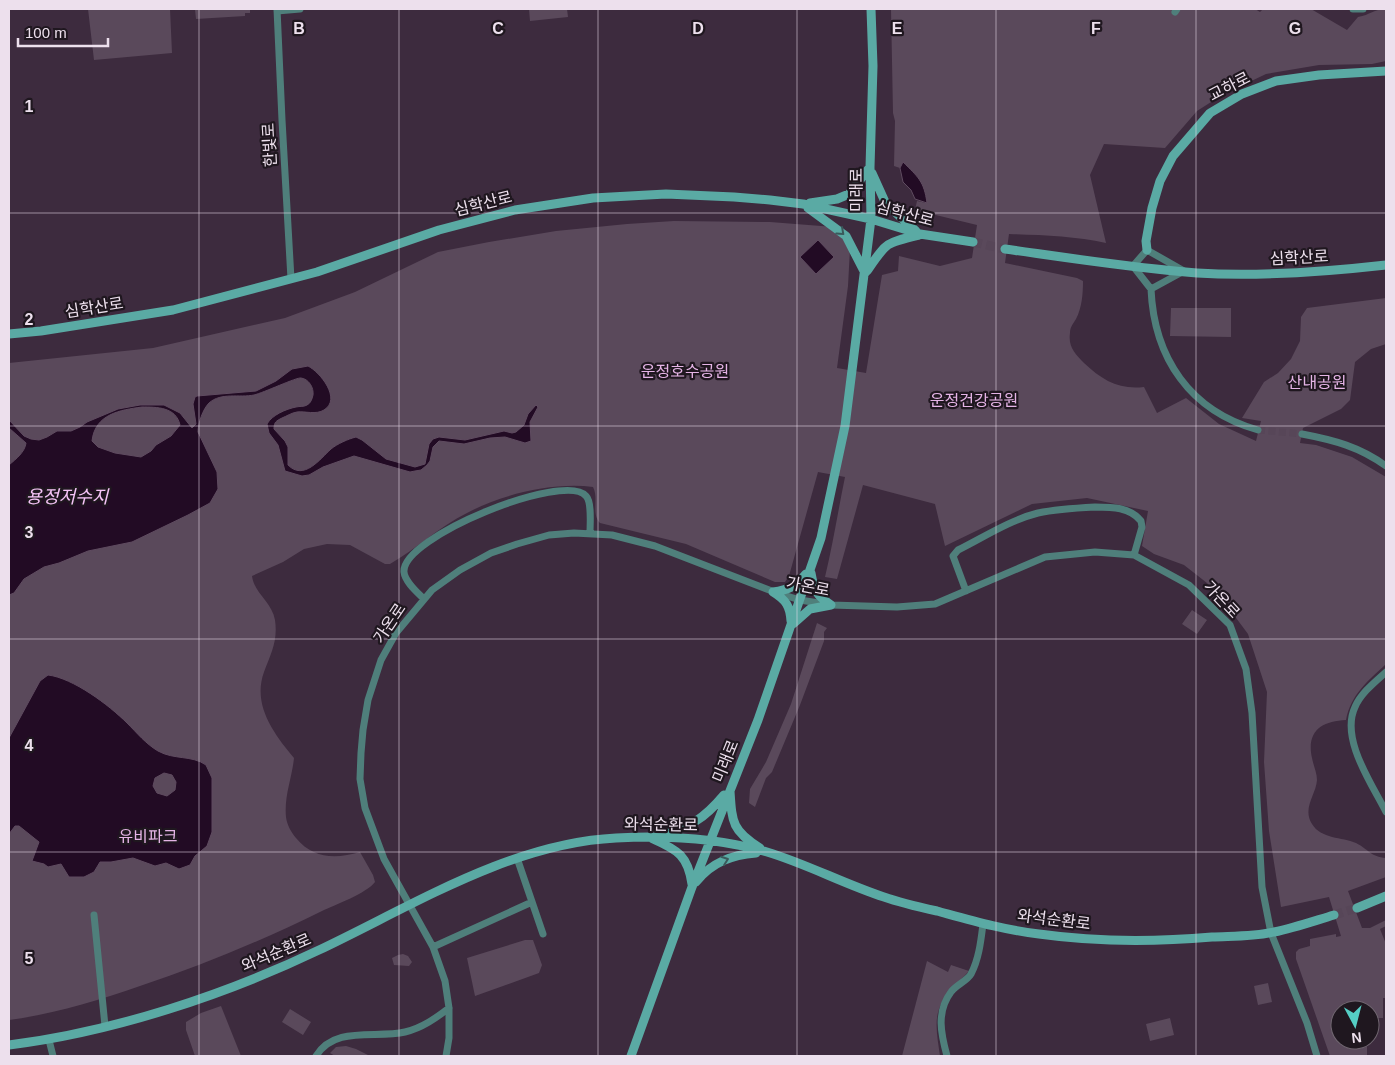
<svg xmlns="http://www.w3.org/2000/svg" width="1395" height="1065" font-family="Arial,'Noto Sans KR',sans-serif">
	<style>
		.green { fill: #5a495b }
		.water { fill: #220b24; stroke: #5f4b60; fill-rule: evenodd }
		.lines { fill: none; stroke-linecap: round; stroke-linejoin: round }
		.street-tunnel { stroke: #574658; stroke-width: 7; stroke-dasharray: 7 3.5; stroke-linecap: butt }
		.secondary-tunnel { stroke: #574658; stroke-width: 9; stroke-dasharray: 9 4.5; stroke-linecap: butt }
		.street { stroke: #4f7f7b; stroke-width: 7 }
		.secondary { stroke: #5aaaa4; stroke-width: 9 }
		.oneway { stroke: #3a595b }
		.grid { fill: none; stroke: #ede0ed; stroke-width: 1; stroke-opacity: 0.55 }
		.labels { text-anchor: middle; stroke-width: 4.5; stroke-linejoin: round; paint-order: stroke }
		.street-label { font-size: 16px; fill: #ede0ed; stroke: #1f171f }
		.park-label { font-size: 16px; fill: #e5b4e6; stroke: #1f171f }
		.water-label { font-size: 18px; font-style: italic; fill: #f5c4f7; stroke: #1f171f }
		.grid-label { font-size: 16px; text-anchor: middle; font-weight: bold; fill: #ede0ed; stroke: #1f171f; stroke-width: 4.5; stroke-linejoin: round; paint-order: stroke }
	</style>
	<rect width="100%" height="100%" fill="#3d2b3e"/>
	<path class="green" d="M88,9H170L172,53L94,60Z
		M195,9H250V13H245V16L196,19Z
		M529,9H567L568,17L530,21Z
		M891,9H1255L1260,12L1263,9H1311L1347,30L1358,17C1370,15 1374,9 1386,9V61L1372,64L1319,65L1266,74L1222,95L1197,111L1165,148L1104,144L1090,175L1106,243C1075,236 1041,235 1009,234L1005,263L1077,278L1083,281C1083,293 1082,308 1076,319C1073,324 1070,327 1070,333C1068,347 1075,354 1084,363C1102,380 1119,390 1144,387L1157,413L1186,398L1219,424L1256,441L1261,421L1242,418L1264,382L1278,373L1291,359L1300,341L1301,317L1307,308L1386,298V344L1371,349L1355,362L1350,400L1341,409L1303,428L1300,443L1316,445L1352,457L1386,477V664C1368,681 1351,694 1346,720C1322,721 1306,731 1312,758C1313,764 1317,773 1317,780C1316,795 1302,808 1312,824C1321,839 1342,837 1356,843C1368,849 1371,857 1386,858V877L1348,891L1362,928H1370L1386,920V926L1380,929L1386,944V998H1383V1018H1370V1010H1340V1040H1367V1056H1330L1296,959V952L1299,949L1310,946V939L1336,934V937L1341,936L1329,897L1281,907L1269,831L1264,762L1267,692L1248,634L1225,603L1207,583L1184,565L1154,554L1142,546L1148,511L1087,498L1032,504L945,546L935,504L863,485L837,579L825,577C833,544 838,511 845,477L818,472L789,576L785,582H775L686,544L600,523C591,514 599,498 593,487C554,482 502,494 467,513C439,527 416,549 390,564H385L350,545L327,544L304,549L283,562L252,576C254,593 272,602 275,620C278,641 271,653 264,672C252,705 274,734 294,758C292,778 284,796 286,817C287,825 291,832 296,838C313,859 336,859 360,852L373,875L375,882C367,893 335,905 322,911C263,940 203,965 140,986C97,1001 54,1014 9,1020V363L153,348L285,318L355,292L438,252L489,242L556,231L627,224L674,221L770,222L834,227L850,249L848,286L837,368L866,373L882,275L898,271L899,256L940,266L972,258L977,225L915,210L917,201L926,203L903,163L900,168L894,166L895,121L893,113Z
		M1171,308H1231V337L1170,336Z
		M1192,610L1207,620L1197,634L1182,624Z
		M817,623L827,628L824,632V641L800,705L772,772L766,778L755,807L749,803L750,789L766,762L791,704Z
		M525,940H533L542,965L539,973L475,996L467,958Z
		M403,954L408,956L412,962L409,966L394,965L392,958L398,955Z
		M927,961L948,972L951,965L969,971C959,982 944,994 939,1009C934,1023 938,1041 940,1056H902Z
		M1268,983L1272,1002L1258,1005L1254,986Z
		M221,1006L241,1056H195L186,1030V1022L201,1013Z
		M290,1009L311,1022L303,1035L282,1022Z
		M1170,1018L1174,1035L1150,1041L1146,1024Z
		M346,1046L356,1049L370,1056H335L330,1053L336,1047Z"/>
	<path class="water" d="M903,162C918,177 924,181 927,203L915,199L911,190L903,182L900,168Z
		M818,240L834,257L816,274L800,257Z
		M308,366C320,372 342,399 324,410C316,415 305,411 297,412C291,413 287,416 282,418C276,421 274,422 274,429L285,441L288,447V465C304,481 320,459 331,449C337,444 348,439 356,437L362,440L386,459L415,467L425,464L429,444L433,439L439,437L465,440L504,431L512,433L516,432L524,425L528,414L536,405L538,407L530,422L531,441L525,443L505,437L490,438L464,444L439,441L433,447L430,461L427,465L421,470L415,471L410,472L354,456L323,467L309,475L302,476L285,471L278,445L269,433L267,424C272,415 286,409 296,407C300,406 304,407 307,405C311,403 312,399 313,395C314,388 309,379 301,378C297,377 263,393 254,395C240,398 221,392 209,403C203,409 198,423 198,432L217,472L218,489L210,503L188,515L132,542L88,551L59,563L44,567L24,579L14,593L9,595V465C16,459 25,452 26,443L9,428V420L24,436L31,439L39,440L47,437L57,431H71L80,427L87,422L118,409L140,405H164L180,413L192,428L196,424L193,404L195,397L197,396L256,391L276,381L292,369ZM142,407C157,407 176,407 180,425L171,436L156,445L151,451L141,457L115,453L98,447L92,441C95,414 120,410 142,407Z
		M48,675C73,678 109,705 127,723C137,733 146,744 158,751C174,760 192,755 206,765L212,778V832L207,846L195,856L190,865L179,869L166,863L155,866L133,858L111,862H100L94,872L84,877H69L61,864L48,867L44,864L32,861L39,842L19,826H15L9,834V738L40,681ZM164,773L172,775L176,782L175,790L167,796L157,793L153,786L155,778Z"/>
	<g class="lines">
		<path class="street-tunnel" d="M1258,430L1302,434"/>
		<path class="secondary-tunnel" d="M973,242L1005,249
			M1334,915L1357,908"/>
		<path class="street" d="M277,9L282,120L291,279
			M1353,9H1363
			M277,11L300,9
			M1175,12L1177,9
			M1147,250L1184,271L1151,289L1133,266Z
			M1151,289C1154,358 1190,411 1258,430
			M1302,434C1334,440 1360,447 1386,466
			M966,591L953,556L958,550C984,537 1010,520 1038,513C1057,509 1076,508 1095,507C1112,507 1130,507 1141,521L1142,527L1134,555
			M424,599C417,592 405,582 404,572C401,537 565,471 586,496C592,502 590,524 590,533
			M1386,672C1375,682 1361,693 1355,707C1340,739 1372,784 1386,812
			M517,858L543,934
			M94,915L105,1026
			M433,947L532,902
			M49,1040L53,1056
			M316,1056C335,1025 376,1039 405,1032C422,1028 436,1018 449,1008
			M446,1056L449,1038V1008L445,981L433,947L384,859L365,808L360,779L361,753L363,730L368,700L381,660L396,633L432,590L460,570L491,553L517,544L549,535L574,533L612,535L655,546L777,593L800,600L831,605L897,607L935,604L1045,557L1095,552L1134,555L1189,585L1230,625L1246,669L1252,713L1262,887L1271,933L1307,1023L1317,1056
			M947,1056C941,1034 936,1012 951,992C956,985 967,981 971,974C979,959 981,940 983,924"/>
		<path class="secondary" d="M872,173L886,204L916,231
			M810,203L837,199L849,194L870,167
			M808,208L846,236L865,273
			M1005,249C1069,258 1133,268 1197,273C1260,277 1324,272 1386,265
			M1147,250L1146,241L1152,208L1160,181L1173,156L1210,113L1242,94L1276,81L1319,75L1386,71
			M867,271C887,242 885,243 919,235
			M9,334L41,331L173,310L317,272L439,230L515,210L593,198L666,194L734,197L770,200L803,204L871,219L920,234L973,242
			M811,573C814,590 816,595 831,605
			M773,592C789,590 796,586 806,574
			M773,592C786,600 790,606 791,621
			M793,624L810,609L831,605
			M730,791C732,822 732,831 760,848
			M661,835C691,826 703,820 724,795
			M653,839C678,850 688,856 692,884
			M696,882C712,862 732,855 756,853
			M1357,908L1386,896
			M9,1045C113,1032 225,995 319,950C412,906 511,843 616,838C666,835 718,838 767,852C807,864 844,884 884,897C901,903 919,907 937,911C970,920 1004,930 1039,934C1096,942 1154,942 1212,937C1232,936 1254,937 1274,932C1294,928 1314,921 1334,915
			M631,1056L692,887L758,720L821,538L845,426L871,219L870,167L873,66L871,9"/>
	</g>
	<defs><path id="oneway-chevron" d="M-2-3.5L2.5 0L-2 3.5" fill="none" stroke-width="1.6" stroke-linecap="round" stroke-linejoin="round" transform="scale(1.25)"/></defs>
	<g class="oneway">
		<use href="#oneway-chevron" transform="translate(841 232) rotate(42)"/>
		<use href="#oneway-chevron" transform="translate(725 860) rotate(-20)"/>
	</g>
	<path class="grid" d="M199,9V1056M399,9V1056M598,9V1056M797,9V1056M996,9V1056M1196,9V1056M9,213H1386M9,426H1386M9,639H1386M9,852H1386"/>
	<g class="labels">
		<g class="street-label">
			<text transform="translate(1229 86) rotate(-27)" y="6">교하로</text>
			<text transform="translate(269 145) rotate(-93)" y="6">한빛로</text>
			<text transform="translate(856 190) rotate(-90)" y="6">미래로</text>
			<text transform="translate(483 203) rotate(-14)" y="6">심학산로</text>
			<text transform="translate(905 213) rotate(15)" y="6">심학산로</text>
			<text transform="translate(1299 257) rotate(-3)" y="6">심학산로</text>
			<text transform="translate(94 307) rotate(-9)" y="6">심학산로</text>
			<text transform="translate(808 586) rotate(11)" y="6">가온로</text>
			<text transform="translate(1222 599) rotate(47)" y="6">가온로</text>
			<text transform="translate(389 623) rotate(-56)" y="6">가온로</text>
			<text transform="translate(725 761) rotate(-68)" y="6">미래로</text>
			<text transform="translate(661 824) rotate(1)" y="6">와석순환로</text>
			<text transform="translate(1054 919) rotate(7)" y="6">와석순환로</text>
			<text transform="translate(276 952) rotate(-23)" y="6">와석순환로</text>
		</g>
		<g class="park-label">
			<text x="685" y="377">운정호수공원</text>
			<text x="1317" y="388">산내공원</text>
			<text x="974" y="406">운정건강공원</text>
			<text x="148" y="842">유비파크</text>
		</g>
		<g class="water-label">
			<text x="67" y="503">용정저수지</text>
		</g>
	</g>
	<g class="grid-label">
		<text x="299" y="34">B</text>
		<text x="498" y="34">C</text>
		<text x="698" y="34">D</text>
		<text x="897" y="34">E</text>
		<text x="1096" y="34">F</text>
		<text x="1295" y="34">G</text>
		<text x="29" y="112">1</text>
		<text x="29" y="325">2</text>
		<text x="29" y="538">3</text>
		<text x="29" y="751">4</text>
		<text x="29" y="964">5</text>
	</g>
	<rect width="1395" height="1065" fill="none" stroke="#ede0ed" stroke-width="20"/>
	<g transform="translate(1355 1025) rotate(173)"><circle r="24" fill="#1f171f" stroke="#716771"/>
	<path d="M0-4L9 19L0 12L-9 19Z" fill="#55cec5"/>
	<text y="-8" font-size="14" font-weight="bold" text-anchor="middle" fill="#ede0ed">N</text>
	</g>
	<path d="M18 38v8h90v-8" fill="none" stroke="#ede0ed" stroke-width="2.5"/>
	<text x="25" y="38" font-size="15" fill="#ede0ed" stroke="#1f171f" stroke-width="4" paint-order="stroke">100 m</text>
</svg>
